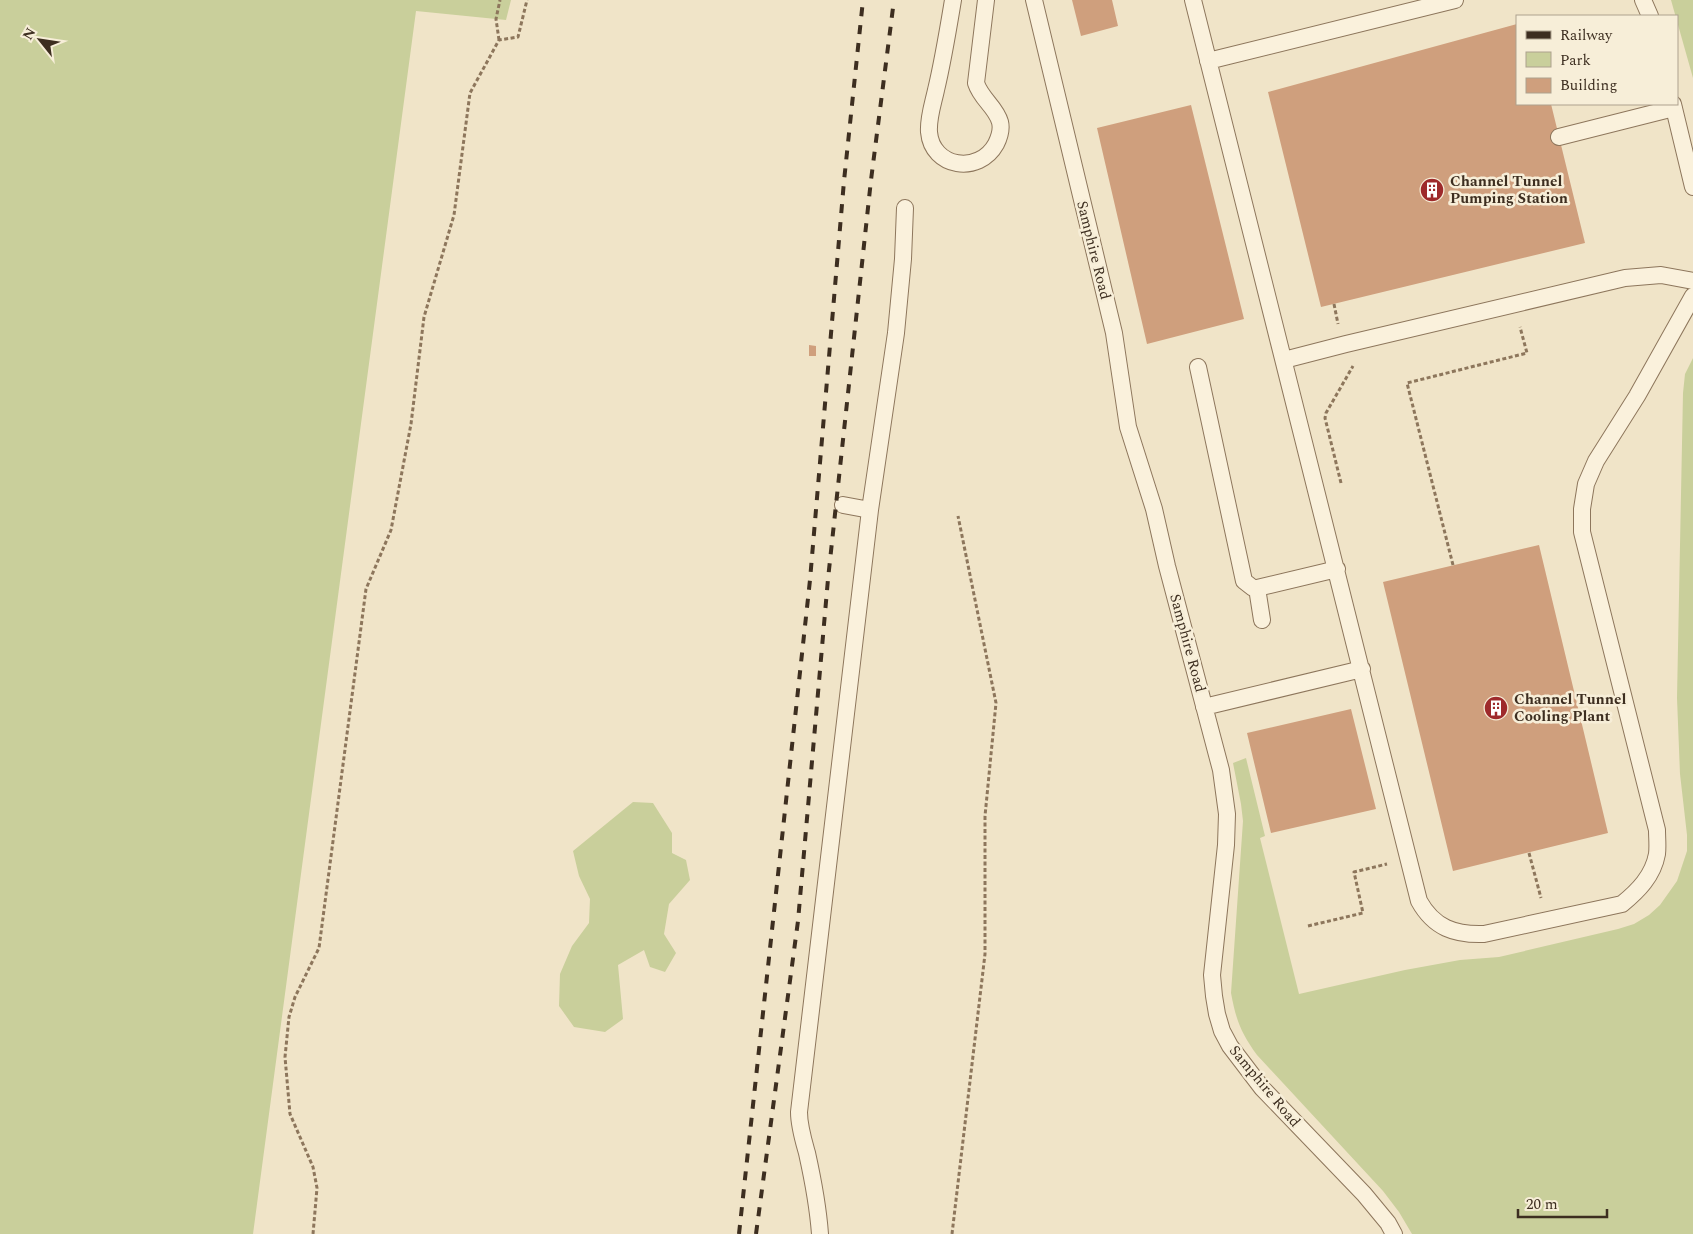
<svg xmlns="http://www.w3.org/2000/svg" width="1693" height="1234" font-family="Spectral,serif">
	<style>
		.green { fill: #c9cf9b }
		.building { fill: #cf9f7d }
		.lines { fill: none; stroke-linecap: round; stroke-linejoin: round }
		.service-casing { stroke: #8d765c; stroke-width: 18 }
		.path { stroke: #8d765c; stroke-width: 3; stroke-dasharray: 4 2.5; stroke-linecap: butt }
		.service { stroke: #faf1dc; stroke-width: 16 }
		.rail { stroke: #3d2e20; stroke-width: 4; stroke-dasharray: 9 9; stroke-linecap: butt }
		.labels { text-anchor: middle; stroke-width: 5; stroke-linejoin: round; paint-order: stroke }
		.poi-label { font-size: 15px; font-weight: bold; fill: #3d2e20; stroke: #f7eed8; text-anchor: start }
		.street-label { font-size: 15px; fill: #3d2e20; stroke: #f7eed8 }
	</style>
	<rect width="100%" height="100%" fill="#f0e4c8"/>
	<path class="green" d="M0,0H511L506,20L416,11L253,1234H0Z
		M1671,0H1693V78Z
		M1693,358V1234H1412L1399,1212L1383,1191L1257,1055C1241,1033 1236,1020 1231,993L1243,821L1241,804L1233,763L1246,758L1265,836L1260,838L1299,994L1405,970L1460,960L1499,957L1618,929L1634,924L1649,915L1660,905L1677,881L1687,851V835L1680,774L1677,698L1683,393L1685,374Z
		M633,802L653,803L672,833V853L686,860L690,880L669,904L664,934L676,953L665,972L650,967L644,950L618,965L623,1019L605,1032L574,1027L559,1006L560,974L572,946L589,923L590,899L579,876L573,851Z"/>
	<path class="building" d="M1072,0H1112L1118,26L1081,36Z
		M1517,24V104H1551L1585,243L1321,307L1268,92Z
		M1191,105L1244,319L1147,344L1097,128Z
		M809,345L816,346V356H809Z
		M1539,545L1608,833L1453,871L1383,582Z
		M1351,709L1376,809L1271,833L1247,733Z"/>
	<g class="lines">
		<g class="service-casing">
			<path id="service" d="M953,0C948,30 943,61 936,90C933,104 928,118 929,132C932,168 979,175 996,144C999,138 1002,130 1000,122C996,107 981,99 976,83L986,0
				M1034,0L1114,333L1128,427L1154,509L1167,566L1221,770L1227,814L1226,845L1212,975L1214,996L1217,1014L1222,1031L1230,1046L1262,1088L1364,1194L1388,1223L1394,1234
				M1193,0L1419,901C1434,928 1455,935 1484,934L1622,904C1638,891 1653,876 1657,854C1658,846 1657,838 1657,830L1582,532V509L1586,484L1596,461L1637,396L1693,296
				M1643,0L1650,16
				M1208,61L1455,0
				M1673,104L1693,187
				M1559,137L1674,108
				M1284,360L1346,344L1625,278L1661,275L1693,281
				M1198,367L1244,581L1253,588H1257L1337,569
				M843,505L870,510
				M1257,588L1262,620
				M1204,707L1362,669
				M820,1234C818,1207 813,1180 807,1153C803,1139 799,1126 799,1112L870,510L896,333L903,259L905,208"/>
		</g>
		<path class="path" d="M499,40L496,19L500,0
			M1334,304L1338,324
			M1341,483L1325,418L1326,413L1353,366
			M1453,565L1407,383L1527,353L1520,327
			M1529,853L1541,898
			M1308,926L1363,913L1354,872L1387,864
			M313,1234L317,1188L313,1167L290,1114L285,1057L289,1017L295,997L319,948L366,589L391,530L411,424L424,317L454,215L470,93L499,40L518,37L527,0
			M952,1234L985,954V816L996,703L958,516"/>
		<use href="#service" class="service"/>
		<path class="rail" d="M739,1234L810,580L844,181L863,0
			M756,1234L798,921L828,579L871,180L894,0"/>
	</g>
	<defs>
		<g id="building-disc" transform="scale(1.25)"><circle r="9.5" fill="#9e2a2b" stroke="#f7eed8"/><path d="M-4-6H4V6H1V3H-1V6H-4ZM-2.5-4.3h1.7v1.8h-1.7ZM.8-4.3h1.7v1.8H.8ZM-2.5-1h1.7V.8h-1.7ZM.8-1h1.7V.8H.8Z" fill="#fff"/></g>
	</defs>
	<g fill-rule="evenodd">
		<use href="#building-disc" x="1432" y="190"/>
		<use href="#building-disc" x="1496" y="708"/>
	</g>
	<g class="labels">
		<g class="poi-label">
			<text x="1450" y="186">Channel Tunnel<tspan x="1450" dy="17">Pumping Station</tspan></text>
			<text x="1514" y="704">Channel Tunnel<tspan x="1514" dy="17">Cooling Plant</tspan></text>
		</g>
		<g class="street-label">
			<text transform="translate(1094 250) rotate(76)" y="5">Samphire Road</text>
			<text transform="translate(1188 643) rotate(75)" y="5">Samphire Road</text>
			<text transform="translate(1265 1086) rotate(50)" y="5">Samphire Road</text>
		</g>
	</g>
	<rect x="1516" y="15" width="162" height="90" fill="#f7eed8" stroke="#ada18e"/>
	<rect x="1526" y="31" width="25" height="8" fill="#3d2e20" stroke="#ada18e"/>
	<text x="1560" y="40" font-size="15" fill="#3d2e20">Railway</text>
	<rect x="1526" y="52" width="25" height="15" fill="#c9cf9b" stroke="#ada18e"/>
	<text x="1560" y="65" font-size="15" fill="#3d2e20">Park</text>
	<rect x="1526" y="78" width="25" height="15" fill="#cf9f7d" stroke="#ada18e"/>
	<text x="1560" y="90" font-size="15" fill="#3d2e20">Building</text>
	<g transform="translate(40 40) rotate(300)" stroke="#f7eed8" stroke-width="4" paint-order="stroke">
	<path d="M0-4L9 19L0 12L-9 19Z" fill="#3d2e20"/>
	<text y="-8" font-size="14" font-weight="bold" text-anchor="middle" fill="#3d2e20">N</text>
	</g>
	<path d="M1518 1209v8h89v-8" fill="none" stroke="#3d2e20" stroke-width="2.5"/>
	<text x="1526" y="1209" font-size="15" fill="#3d2e20" stroke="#f7eed8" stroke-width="4" paint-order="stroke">20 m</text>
</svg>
